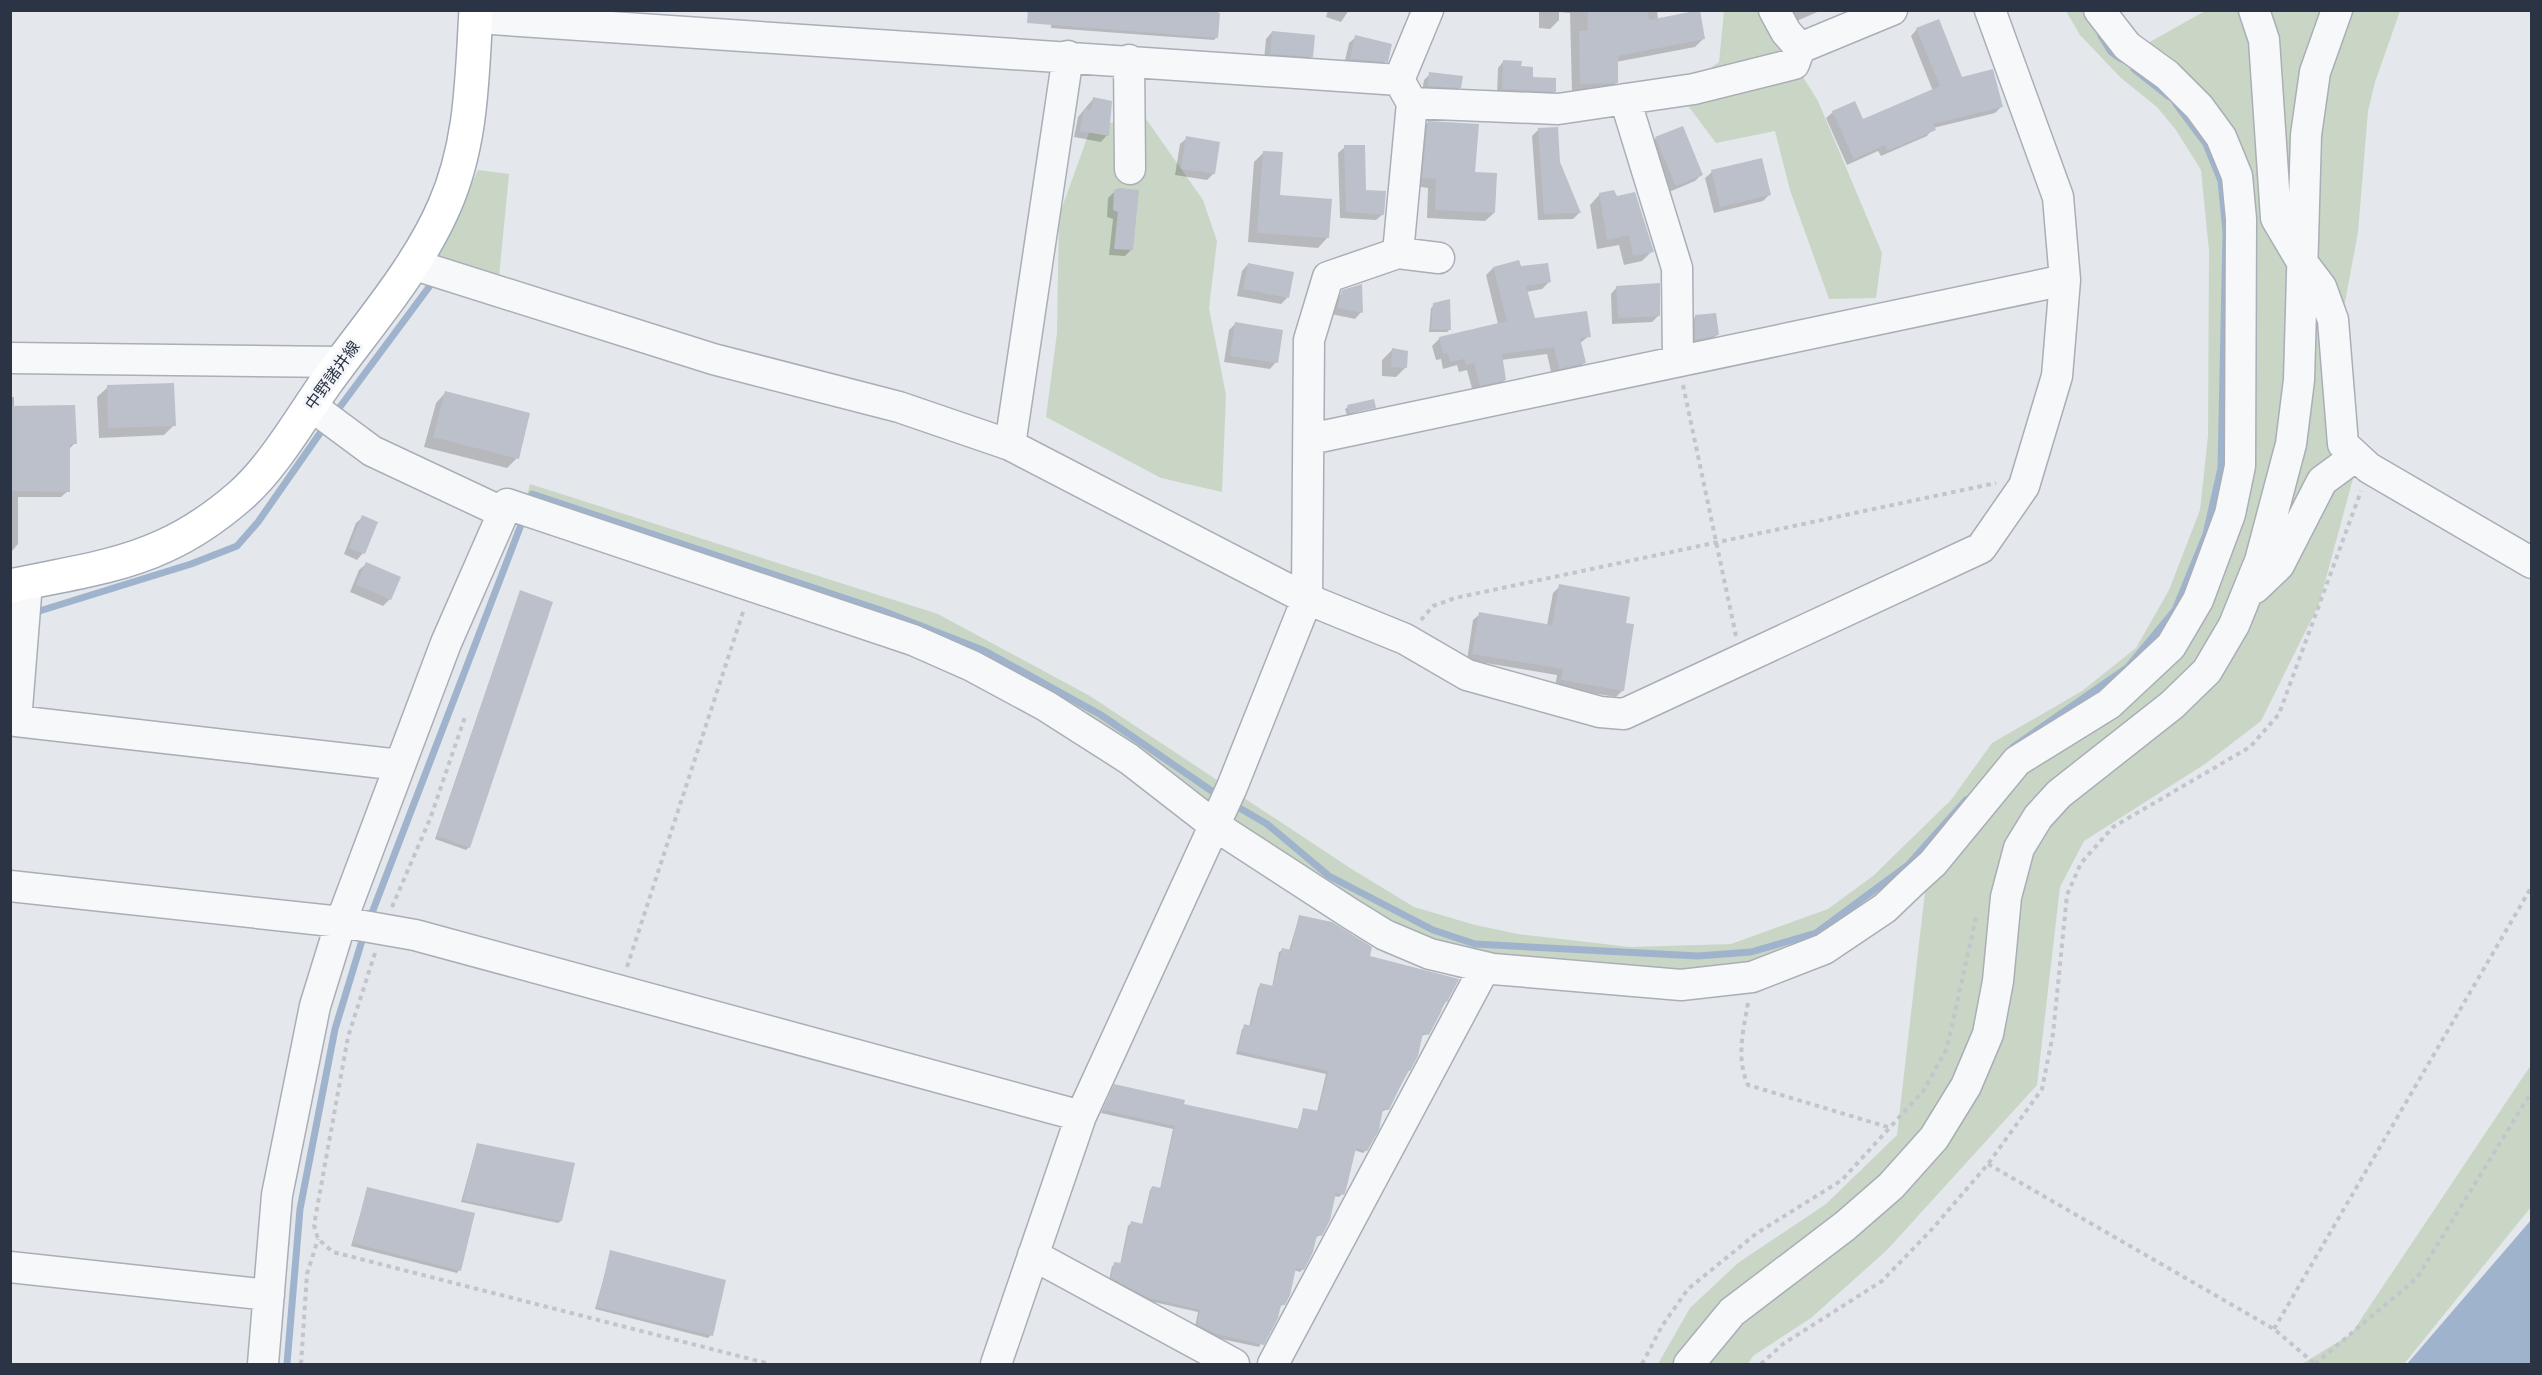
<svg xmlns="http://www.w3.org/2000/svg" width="2542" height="1375" font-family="Commissioner,'Noto Sans JP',sans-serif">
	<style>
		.green { fill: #c9d6c5 }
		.water { fill: #9fb4cc }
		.shadow { fill: #0003 }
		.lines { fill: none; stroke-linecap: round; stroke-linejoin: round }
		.stream { stroke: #9fb4cc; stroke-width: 7 }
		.building { fill: #bbc0ca }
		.minor-casing { stroke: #a9aeb7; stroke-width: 33 }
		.major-casing { stroke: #a3abb8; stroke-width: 36 }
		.path { stroke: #c2c5cb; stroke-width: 4; stroke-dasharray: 4.5 4.5; stroke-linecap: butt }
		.minor { stroke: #f7f8fa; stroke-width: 30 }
		.major { stroke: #fff; stroke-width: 33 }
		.labels { text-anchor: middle; stroke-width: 6; stroke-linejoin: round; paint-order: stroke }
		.street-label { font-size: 16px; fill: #2b3445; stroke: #f4f6f9 }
	</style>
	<rect width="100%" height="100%" fill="#e4e7ec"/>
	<path class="green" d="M1724,11H1762L1818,101L1882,253L1876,298L1829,299L1790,190L1775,131L1716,143L1677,91L1719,62Z
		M2066,11H2095L2127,46L2157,68L2188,96L2221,137L2234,169L2228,131L2148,43L2205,11H2400L2375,82L2368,111L2358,232L2327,399L2332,439L2354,475L2319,604L2261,721L2205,764L2084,841L2060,887L2037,1085L1887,1250L1811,1318L1753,1356L1748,1364H1658L1690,1308L1738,1263L1826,1204L1897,1135L1926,883L2030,765L2137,696L2204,613L2253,443V280L2238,188L2236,466L2228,505L2175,640L2131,686L2109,704L2049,740L2008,772L1911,883L1807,948L1756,976L1692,984L1485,967L1430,954L1384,935L1219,828L1125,757L946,650L523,509L530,484L938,614L1090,696L1350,868L1414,907L1475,925L1518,934L1630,947L1731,944L1828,909L1873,876L1951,800L1992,743L2082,691L2136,648L2169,590L2200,510L2208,436L2209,251L2201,170L2176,130L2157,107L2121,78L2080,35Z
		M1144,116L1203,200L1217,241L1209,308L1226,395L1222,492L1161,478L1046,417L1057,333L1059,216L1091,127Z
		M478,170L509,174L499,277L435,259Z
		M2531,1065V1207L2404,1364H2302L2351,1334Z"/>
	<path class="water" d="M2531,1220V1364H2407Z"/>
	<path class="shadow" d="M1052,10H1218L1216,38L1214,40L1051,28Z
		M1328,10H1349L1341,22L1326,17Z
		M1539,10H1657L1658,20L1703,39L1695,47L1616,62L1617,82L1608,91L1572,92L1570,13L1559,12V20L1550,29L1539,28Z
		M1785,10H1822L1792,23Z
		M1917,29L1961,79L2002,106L1995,113L1933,128L1927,136L1881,156L1878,151L1847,165L1826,118L1833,112L1862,121L1933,91L1911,36Z
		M1272,32L1312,56L1305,63L1264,60L1266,39Z
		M1356,37L1386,61L1380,68L1344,65L1349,43Z
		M1503,62L1520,68L1555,91L1549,97L1497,95L1498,68Z
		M1430,74L1460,87L1453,94L1422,92L1424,80Z
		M1093,99L1107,135L1101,142L1074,137L1078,117Z
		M1428,122L1473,173L1494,213L1485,221L1427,218L1428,188L1414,186L1419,131Z
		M1539,129L1559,162L1580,212L1573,219L1538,220L1532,136Z
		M1187,138L1214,173L1207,180L1175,175L1180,144Z
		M1656,138L1702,174L1695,181L1669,192L1650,145Z
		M1345,147L1365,191L1383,214L1376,220L1340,218L1338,153Z
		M1264,152L1278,197L1328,237L1318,248L1248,242L1254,162Z
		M1712,172L1770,194L1763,201L1714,213L1705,178Z
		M1115,191L1131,250L1125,256L1109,255L1113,219L1107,217L1108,198Z
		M1600,194L1652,251L1642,261L1624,265L1619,245L1597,249L1590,205Z
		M1248,264L1287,298L1281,304L1237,296L1242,271Z
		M1493,268H1519L1549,282L1542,289L1526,292L1534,319L1589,336L1579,344L1584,363L1576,370L1552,376L1547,354L1501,360L1505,380L1497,387L1473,392L1467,370L1459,372L1457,365L1443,369L1441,359L1436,360L1432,346L1440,338L1498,324L1486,275Z
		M1617,287L1659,315L1652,322L1612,324L1611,294Z
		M1343,292L1361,312L1355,319L1331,314L1336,299Z
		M1434,305L1450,329L1447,332H1429L1431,308Z
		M1695,317L1717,335L1710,341L1689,346V323Z
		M1235,324L1276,362L1270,369L1224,362L1229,330Z
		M1392,350L1406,367L1396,377L1382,376V360Z
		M108,387L174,425L164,435L99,438L97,397Z
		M446,392L517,458L507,468L424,447L436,403Z
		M10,397H14V408L75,443L68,450V491L61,497H18V544L12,551Z
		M1348,407H1374L1347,415L1345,409Z
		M363,517V553L357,560L344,554L356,523Z
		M366,564L390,599L383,606L350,592L359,570Z
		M1560,586L1625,624L1623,690L1616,697L1555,687L1557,675L1467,660L1473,620L1480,614L1547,625L1553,593Z
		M520,592L469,847L466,850L435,839Z
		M1299,917L1446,1001L1428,1034L1421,1036L1409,1070L1388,1109L1381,1112L1366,1150L1363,1153L1354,1150L1342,1194L1339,1197L1334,1196L1320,1235L1315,1238L1303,1269L1300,1272L1294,1270L1283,1305L1279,1307L1259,1347L1212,1337L1195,1327L1198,1312L1145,1300L1109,1281L1112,1266L1120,1265L1128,1226L1131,1223L1142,1225L1150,1190L1152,1188L1160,1189L1173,1129L1101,1113L1112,1089L1297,1131L1304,1109L1317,1112L1326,1074L1236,1054L1242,1029L1249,1027L1258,988L1261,985L1272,987L1279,952L1282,950L1289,951Z
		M477,1144L561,1221L558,1223L461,1202Z
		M368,1188L459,1270L457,1273L351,1246Z
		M611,1252L711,1335L708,1338L595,1309Z"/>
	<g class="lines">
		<path class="stream" d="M2101,36L2111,52L2121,59
			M2134,69L2168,96
			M334,415L429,287
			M529,504L532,494L883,611L985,651L1101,715L1219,796
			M33,613L191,564L237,546L258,522L325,426
			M2013,747L2128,667L2175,610L2206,534L2221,468L2226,232L2221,181L2206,144L2176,104
			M1231,803L1267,824L1329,876L1433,930L1475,944L1698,956L1751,952L1816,933L1908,865L1966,800
			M370,918L524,517
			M287,1364L300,1209L335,1029L364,934"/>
	</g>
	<path class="building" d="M1028,10H1187L1220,13L1218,38L1027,23Z
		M1588,10H1648L1649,20L1700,10L1705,39L1618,56V83L1580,84L1579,31H1587Z
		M1939,19L1962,77L1993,69L2003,107L1933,124L1936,130L1887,151L1885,145L1854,159L1832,111L1855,101L1863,119L1940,86L1916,28Z
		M1272,31L1315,35L1313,57L1270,54Z
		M1355,35L1392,44L1388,62L1350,59Z
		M1503,60L1522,61L1521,66L1533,67V77L1556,78V92L1502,89Z
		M1429,72L1463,76L1461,88L1428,86Z
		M1093,97L1112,101L1109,136L1080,131L1084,109L1091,110Z
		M1428,121L1479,124L1475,172L1497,173L1495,213L1435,210L1436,179L1422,178Z
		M1683,126L1703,175L1676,186L1655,137Z
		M1558,127L1560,162L1581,213L1544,214L1538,128Z
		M1186,136L1220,142L1215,174L1181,169Z
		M1344,145H1365L1366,190L1386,191L1384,215L1346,212Z
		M1263,151L1283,152L1280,195L1332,199L1329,238L1257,233Z
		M1762,158L1771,195L1720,207L1711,170Z
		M1119,188L1139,190L1133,250L1114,249L1118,212L1113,210L1114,190Z
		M1614,190L1617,196L1635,192L1654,252L1633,256L1629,235L1607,240L1599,193Z
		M1519,260L1521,266L1548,263L1551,282L1526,286L1535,318L1587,311L1591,337L1580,338L1586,363L1559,369L1554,347L1502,354L1506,380L1480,386L1474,363L1466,365L1464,359L1450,362L1448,353L1443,354L1439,337L1507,321L1493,267Z
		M1248,263L1294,272L1289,298L1243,289Z
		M1660,283V316L1618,318L1616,286Z
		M1362,284L1363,313L1337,308L1342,290Z
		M1450,299L1451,330L1431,329L1433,303Z
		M1716,313L1719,335L1695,340V315Z
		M1235,322L1283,330L1278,363L1230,356Z
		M1392,348L1408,351L1407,368L1391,367Z
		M174,383L176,426L108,428L107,385Z
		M445,391L530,413L519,459L433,437Z
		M1374,399L1376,408L1349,413L1347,405Z
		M75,405L77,444H70V492L10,491V406Z
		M362,515L378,522L365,554L349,548Z
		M366,562L401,577L391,600L356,585Z
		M1559,584L1630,597L1626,623L1634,624L1624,691L1561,680L1563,669L1472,654L1479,612L1552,625Z
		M520,590L553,602L470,848L437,836Z
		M1299,915L1332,922L1372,947L1370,956L1459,979L1447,1002L1444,1001L1441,1012L1429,1035L1423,1033L1418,1056L1410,1071L1408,1070L1389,1110L1383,1109L1379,1130L1367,1151L1356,1148L1346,1190L1344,1195L1336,1193L1330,1220L1322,1236L1317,1235L1313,1252L1304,1270L1296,1268L1290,1295L1285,1305H1281L1278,1318L1264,1345L1216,1334L1197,1324L1200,1310L1149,1298L1111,1278L1114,1262L1121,1263L1131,1221L1143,1224L1152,1186L1161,1188L1175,1126L1103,1110L1114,1084L1185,1100L1184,1104L1299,1129L1303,1108L1319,1111L1328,1071L1238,1051L1244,1024L1251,1026L1260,983L1273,986L1282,948L1291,950Z
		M477,1143L575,1163L562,1221L463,1200Z
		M367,1187L475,1213L461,1271L353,1243Z
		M610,1250L726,1280L713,1336L597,1307Z"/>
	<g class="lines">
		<g class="minor-casing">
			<path id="minor" d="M1774,10L1786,32L1800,48
				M2254,10L2264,40L2276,218L2302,262L2321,287L2333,320L2343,444L2369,468L2532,563
				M476,18L1399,80
				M1129,60L1130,169
				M1399,80L1412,103L1558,109L1694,89L1794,64L1800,48L1892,10
				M1399,80L1428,10
				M1625,99L1677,268L1678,361
				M1398,253L1412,103
				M412,264L713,359L899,407L1010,445L1307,599L1405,639L1467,675L1600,712L1624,714L1981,548L2024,486L2057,376L2065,280L2058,197L1990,10
				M10,358L341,362
				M310,405L372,451L504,513
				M1310,439L2065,280
				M1010,445L1068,56
				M27,583L16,721L400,765
				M2255,588L2279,565L2322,481L2356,456
				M10,886L341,922L415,935L1081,1116
				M1033,1255L1234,1364
				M10,1267L269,1295
				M263,1364L277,1195L315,1006L341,922L446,643L507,504L913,640L972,666L1046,706L1129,759L1214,825L1351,914L1385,935L1430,954L1493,969L1681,985L1752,977L1824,949L1885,908L1911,883L1933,863L2017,761L2109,704L2171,646L2198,600L2230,514L2240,466L2241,219L2237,176L2221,137L2199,107L2167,75L2127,46L2099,10
				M996,1364L1081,1116L1232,787L1307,599L1309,340L1328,277L1398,253L1439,258
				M1273,1364L1485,967
				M1689,1364L1732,1312L1845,1226L1891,1186L1934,1138L1966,1086L1988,1034L1998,981L2006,897L2019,848L2038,817L2059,794L2172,705L2207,671L2234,625L2260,561L2291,444L2299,380L2306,135L2315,72L2337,10"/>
		</g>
		<g class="major-casing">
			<path id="major" d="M10,586C61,575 117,568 164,546C191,534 218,515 240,496C273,467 300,420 325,384C366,327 416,271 444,207C472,144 472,78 476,10"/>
		</g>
		<path class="path" d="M1683,385L1736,636
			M1421,620L1433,606L1455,598L1996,483
			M392,907L430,819L465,717
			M375,953L348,1037L314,1225L318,1239L333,1252L770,1364
			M627,967L744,609
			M1748,1003C1743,1032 1736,1058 1748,1085L1891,1128
			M1988,1164L2274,1329L2315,1364
			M2274,1329L2532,886
			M301,1364L307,1274L318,1239
			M1642,1364L1662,1326L1688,1289L1757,1233L1842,1180L1924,1090L1947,1048L1976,917
			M1761,1364L1783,1344L1882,1281L1934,1227L1988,1164L2042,1089L2053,1034L2067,895L2081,863L2113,827L2250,747L2279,714L2361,491
			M2315,1364L2417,1278L2532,1091"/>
		<use href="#minor" class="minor"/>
		<use href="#major" class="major"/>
	</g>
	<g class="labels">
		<g class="street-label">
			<text transform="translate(332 375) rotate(-54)" y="6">中野諸井線</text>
		</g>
	</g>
	<rect width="2542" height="1375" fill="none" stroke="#2b3445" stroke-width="24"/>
</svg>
